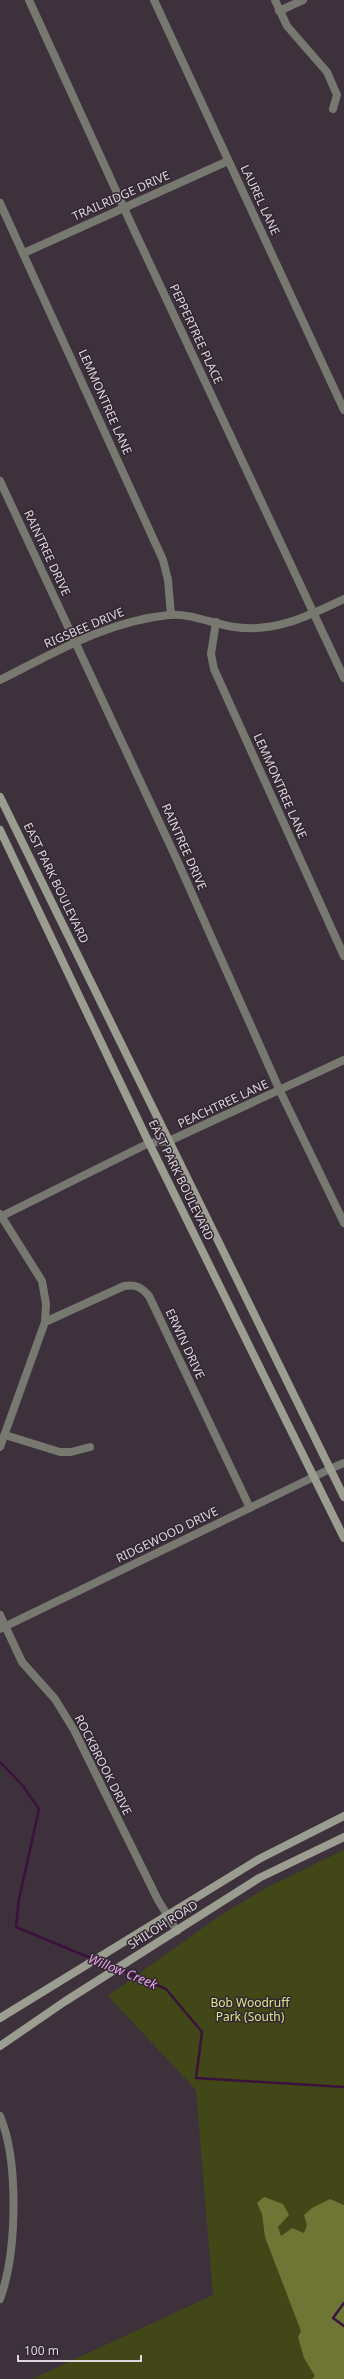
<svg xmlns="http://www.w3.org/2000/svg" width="344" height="2379" font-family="'Noto Sans',sans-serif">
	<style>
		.green { fill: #414716 }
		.forest { fill: #6e7636 }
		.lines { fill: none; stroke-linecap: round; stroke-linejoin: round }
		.stream { stroke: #3a123c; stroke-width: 2.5 }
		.minor { stroke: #777870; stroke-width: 8 }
		.tertiary { stroke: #777870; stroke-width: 8 }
		.secondary { stroke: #9b9d91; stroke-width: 8 }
		.labels { text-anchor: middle; stroke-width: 3; stroke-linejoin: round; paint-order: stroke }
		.street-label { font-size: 12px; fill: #ded6dd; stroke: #322732 }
		.park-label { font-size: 12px; fill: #d9e689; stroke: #322732 }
		.water-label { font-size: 13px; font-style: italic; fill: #e9a6e9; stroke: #322732 }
	</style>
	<rect width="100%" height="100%" fill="#3d313c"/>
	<path class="green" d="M344,1850V2379H32L213,2295L196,2090L108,1996L218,1917L266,1888Z"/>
	<path class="forest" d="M264,2197L283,2204L289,2215L278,2227L281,2236L292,2228L304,2233L307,2225L304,2215L312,2208L330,2199L344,2205V2379H312L315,2376L304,2358L298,2337L301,2331L265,2237L262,2214L257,2203Z"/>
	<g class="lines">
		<path class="stream" d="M0,1762L23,1786L39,1809L19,1899L16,1927L93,1959
			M98,1961L114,1967
			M118,1969L166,1989L202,2032L196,2078L344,2087
			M344,2303L333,2318L344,2326"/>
		<path class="minor" d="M29,0L134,230L344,678
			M154,0L344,410
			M275,0L287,26L327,72L337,95L333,109
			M279,11L303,0
			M0,203L163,560L168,580L171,615
			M24,253L228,161
			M0,481L177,860L280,1091L344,1223
			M216,622L211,654L214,669L344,956
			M0,1214L42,1281L46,1304L45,1322L0,1447
			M2,1216L149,1143L169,1141L344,1060
			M45,1322L124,1286C136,1284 141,1287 149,1296L250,1508
			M5,1435L60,1452H71L90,1447
			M330,1469L344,1463
			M0,1615L22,1662L55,1699L74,1730L158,1900L177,1931
			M0,2116C19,2161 17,2253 0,2299"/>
		<path class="tertiary" d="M0,680C54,653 107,621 169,615C191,613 213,624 234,627C275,633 308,616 344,599
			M0,1629L330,1469"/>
		<path class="secondary" d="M0,797L344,1497
			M0,830L149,1143L344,1538
			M0,2018L259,1859L344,1816
			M0,2046L64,2002L259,1878L344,1837"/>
	</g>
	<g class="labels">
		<g class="street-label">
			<text transform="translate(121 196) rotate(-24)" y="4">TRAILRIDGE DRIVE</text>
			<text transform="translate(260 200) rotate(65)" y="4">LAUREL LANE</text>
			<text transform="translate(196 334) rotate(65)" y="4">PEPPERTREE PLACE</text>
			<text transform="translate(105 402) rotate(66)" y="4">LEMMONTREE LANE</text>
			<text transform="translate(47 553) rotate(65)" y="4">RAINTREE DRIVE</text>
			<text transform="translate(84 628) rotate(-23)" y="4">RIGSBEE DRIVE</text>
			<text transform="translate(280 786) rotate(66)" y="4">LEMMONTREE LANE</text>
			<text transform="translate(184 847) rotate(66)" y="4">RAINTREE DRIVE</text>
			<text transform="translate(56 883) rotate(64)" y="4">EAST PARK BOULEVARD</text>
			<text transform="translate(223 1104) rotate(-25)" y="4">PEACHTREE LANE</text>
			<text transform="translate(181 1180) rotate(64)" y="4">EAST PARK BOULEVARD</text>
			<text transform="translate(185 1344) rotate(65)" y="4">ERWIN DRIVE</text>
			<text transform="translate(167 1535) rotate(-26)" y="4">RIDGEWOOD DRIVE</text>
			<text transform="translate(103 1765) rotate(63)" y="4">ROCKBROOK DRIVE</text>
			<text transform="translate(163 1925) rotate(-32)" y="4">SHILOH ROAD</text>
		</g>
		<g class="park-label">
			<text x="250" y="2007">Bob Woodruff<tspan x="250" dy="14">Park (South)</tspan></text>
		</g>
		<g class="water-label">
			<text transform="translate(123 1971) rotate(22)" y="5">Willow Creek</text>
		</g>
	</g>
	<path d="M18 2355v6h123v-6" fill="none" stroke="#ded6dd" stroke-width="2"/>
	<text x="24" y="2355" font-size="12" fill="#ded6dd" stroke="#322732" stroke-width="3" paint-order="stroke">100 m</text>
</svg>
